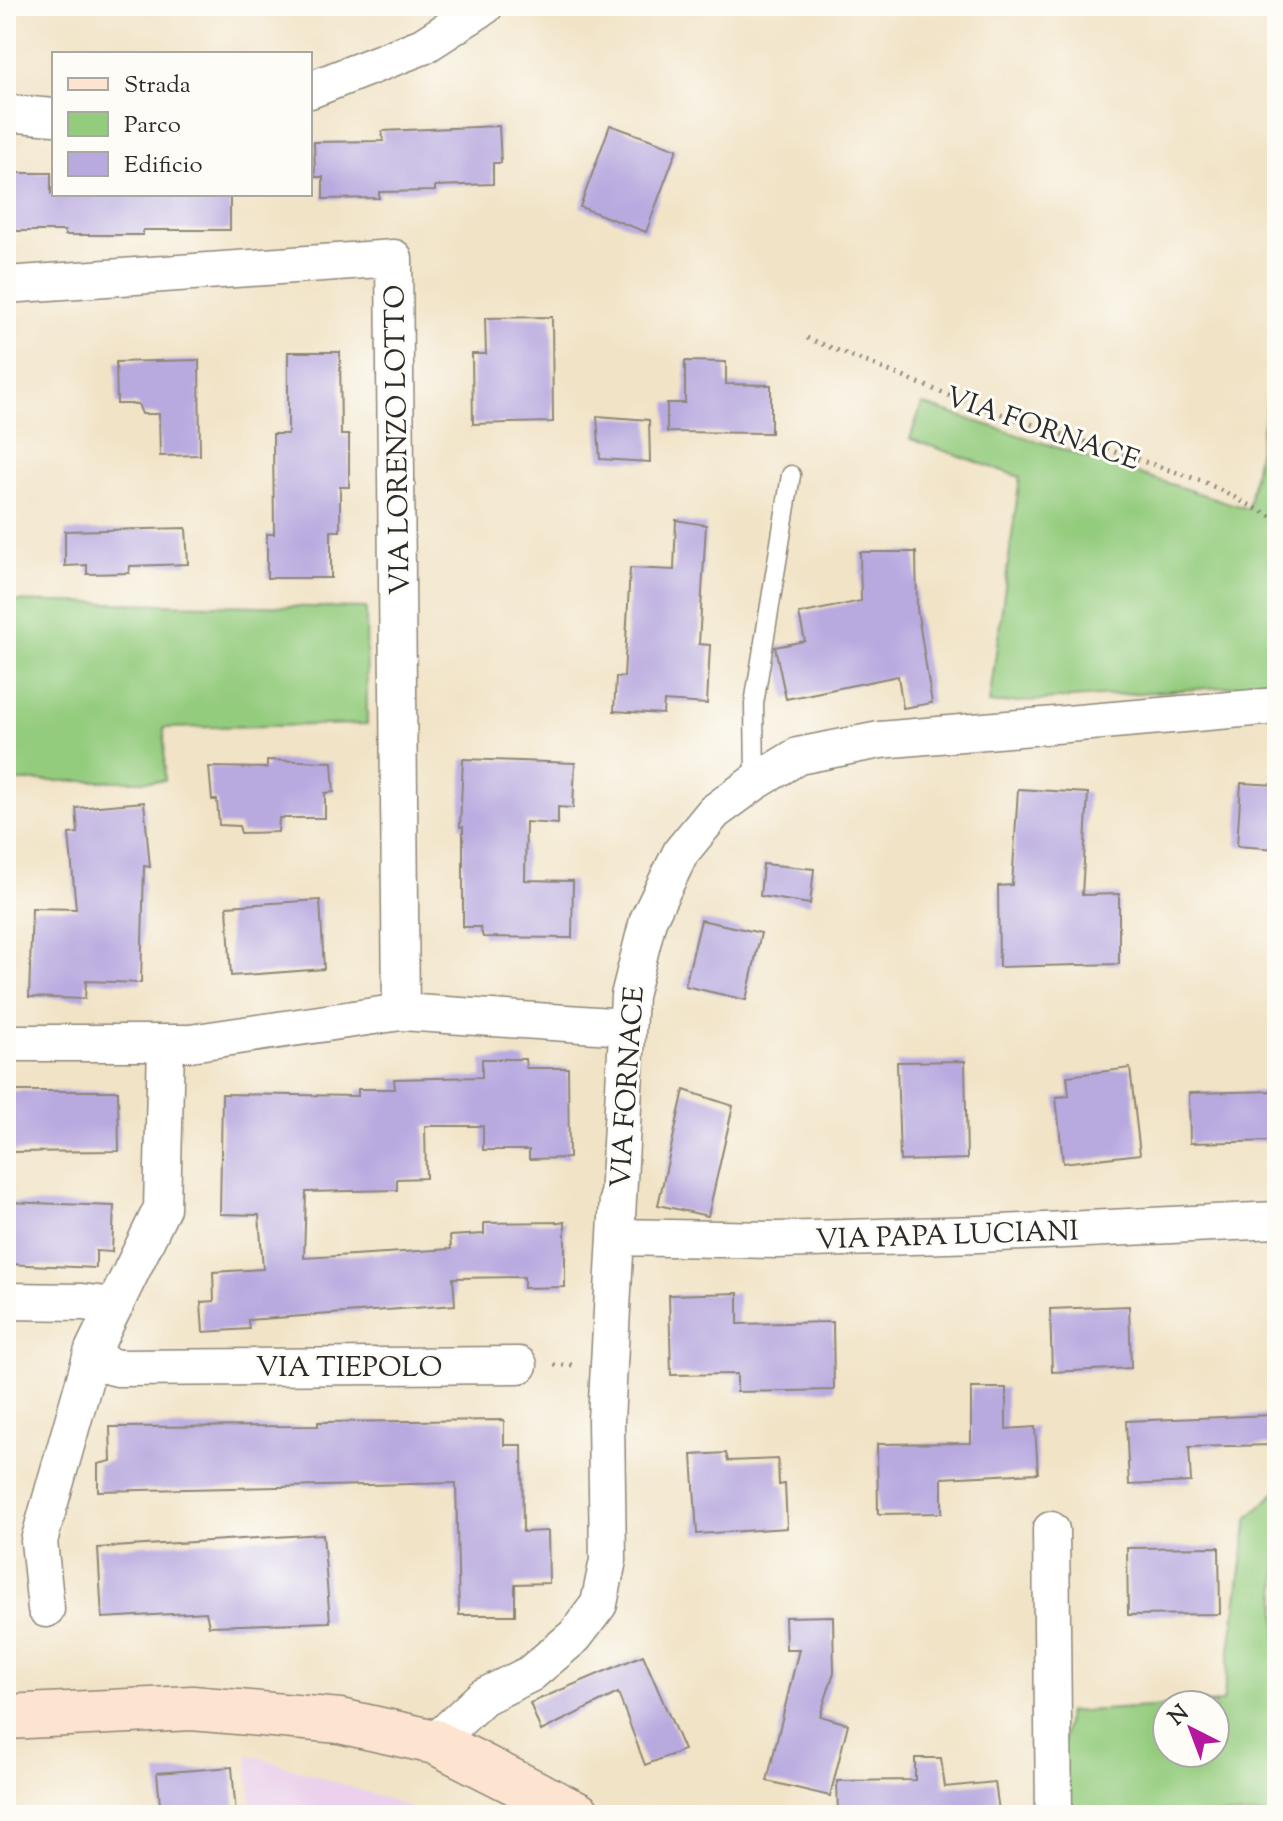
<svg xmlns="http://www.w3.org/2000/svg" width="1283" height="1821" font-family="'Sorts Mill Goudy',serif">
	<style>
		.built { fill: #ebd1eb }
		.green { fill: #94cc7e; stroke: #607c54; stroke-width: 2 }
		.building { fill: #b8a9df }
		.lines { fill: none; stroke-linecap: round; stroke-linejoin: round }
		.lane-casing { stroke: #8e8778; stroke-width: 21 }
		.street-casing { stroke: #8e8778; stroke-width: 39 }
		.secondary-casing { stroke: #8e8778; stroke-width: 47 }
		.path { stroke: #8e8778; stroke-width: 5; stroke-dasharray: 2 6; stroke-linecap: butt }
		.lane { stroke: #fff; stroke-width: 18 }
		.street { stroke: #fff; stroke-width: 36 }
		.secondary { stroke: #fde4d0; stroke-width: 44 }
		.labels { text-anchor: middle; stroke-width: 6; stroke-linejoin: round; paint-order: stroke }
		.street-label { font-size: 28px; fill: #2b2b2b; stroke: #fdfcf7 }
	</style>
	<rect width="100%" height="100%" fill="#fdfcf7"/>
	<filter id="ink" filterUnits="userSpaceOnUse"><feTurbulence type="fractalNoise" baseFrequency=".0125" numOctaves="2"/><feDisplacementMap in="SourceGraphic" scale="16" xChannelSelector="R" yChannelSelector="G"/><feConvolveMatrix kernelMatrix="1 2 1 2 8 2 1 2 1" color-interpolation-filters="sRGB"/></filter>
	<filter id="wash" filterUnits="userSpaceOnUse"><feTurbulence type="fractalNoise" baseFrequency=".006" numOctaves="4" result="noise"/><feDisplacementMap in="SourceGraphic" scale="32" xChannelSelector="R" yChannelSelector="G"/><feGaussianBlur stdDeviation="1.8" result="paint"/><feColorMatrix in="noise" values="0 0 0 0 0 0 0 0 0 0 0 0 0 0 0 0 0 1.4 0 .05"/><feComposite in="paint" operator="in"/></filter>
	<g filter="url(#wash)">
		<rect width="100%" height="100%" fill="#f1e3c6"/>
		<path class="built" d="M248,1754L397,1802L426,1815H252Z"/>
		<path class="green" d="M1277,347V683L989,704L1020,477L910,439L922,404L1248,509Z
			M6,601L366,608L367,724L164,728L165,781H6Z
			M1277,1491V1815H1051L1068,1712L1167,1706V1753H1215V1705H1177L1223,1702L1248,1518Z"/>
		<g id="blocks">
			<path class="building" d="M610,125L677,149L646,232L580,207Z
				M499,126L501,163H493V184L435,186V191L379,192V198L323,199V177H315L314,142L383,141L382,131Z
				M6,173H51V194H230V230H143V235H65V231H6Z
				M552,317L553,422L473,424L472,354H486L485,318Z
				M288,352H340L341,435H349V487H340V531H331V578H267V534H274L273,434H288Z
				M199,360L200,455L160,456L159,414H142L138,404H117L116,362Z
				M685,361L726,362V384L771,385V433L667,432V403H685Z
				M597,416L649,420L650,462L600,459Z
				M676,520L706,525L699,644L710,645L707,704L664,701L663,714L614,711L616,677H624L630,568L674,570Z
				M186,528L188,564L130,566L129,573L87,574V565L65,566V531Z
				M860,552H916L917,609L932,703L903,708L898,676L786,699L775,647L805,641L799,614L861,601Z
				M463,759L575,763L573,808L558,807V824L526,822L525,880L573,881L572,938L483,937L480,927H463V827H460Z
				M267,760L332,762L334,792L325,793V818H279L278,832L241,833L239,826L219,825L217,800H212L209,767L267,768Z
				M1241,783L1277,785V849L1237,846Z
				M1018,789L1088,793L1082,895L1119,894V964L999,967L998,886L1012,885Z
				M144,802L150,867L144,866L141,983L86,981L85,999L29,997L32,908L76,909L69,834L78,833L76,808Z
				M763,864L814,869L810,904L760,896Z
				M320,900L324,969L231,976L227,906Z
				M701,920L761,933L746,1000L685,986Z
				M482,1059H525L526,1068H568L569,1158L529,1159V1150H483V1126H425L426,1178L397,1179V1190L306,1192L304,1258L451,1249L450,1236L484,1234V1223L565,1222V1287L524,1288V1277L453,1278L455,1305L248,1320L249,1329L203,1332L201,1302L214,1301L213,1272L263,1269L259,1215L220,1214L222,1094L358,1096V1089H395L394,1079L482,1077Z
				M965,1061L967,1159L900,1161L897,1062Z
				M1130,1068L1140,1154L1063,1163L1056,1097L1069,1096L1067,1076Z
				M684,1090L733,1106L708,1216L658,1205Z
				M6,1091H118L119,1151L6,1152Z
				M1277,1091V1141L1190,1143L1189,1093Z
				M6,1202L114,1206L112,1252L96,1251V1268L6,1264Z
				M738,1293V1324L833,1322L834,1390L737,1392V1374L671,1375L669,1295Z
				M1129,1306L1131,1368L1052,1372L1050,1309Z
				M971,1388H1006V1429L1035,1427L1038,1473L942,1478V1513L878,1514L877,1444L971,1443Z
				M1271,1415V1445L1189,1447L1191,1482L1129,1485L1126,1421Z
				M504,1420V1445H522L523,1532L548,1531L549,1583L515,1584V1615H459L456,1483L98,1491V1464L111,1461L110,1427L318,1426V1422Z
				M726,1453L728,1461L778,1459L779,1485L785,1484L787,1528L697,1534L692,1455Z
				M323,1534L330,1622L209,1626L206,1612L102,1618L98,1548Z
				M1219,1547L1220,1614L1128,1615L1127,1548Z
				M833,1616L834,1672L820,1716L848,1724L830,1796L767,1781L799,1649H786L785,1617Z
				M643,1655L684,1750L645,1765L618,1693L541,1731L530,1703Z
				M915,1758H941L945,1787L995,1782L999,1811L946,1812V1815H838L837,1781L915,1780Z
				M232,1767L236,1815H161L157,1773Z"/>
		</g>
	</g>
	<g filter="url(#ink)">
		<use href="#blocks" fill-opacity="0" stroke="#8e8778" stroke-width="2"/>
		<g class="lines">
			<g class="lane-casing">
				<path id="lane" d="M755,782L754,704L791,475"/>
			</g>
			<g class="street-casing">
				<path id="street" d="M310,90L423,46L485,6
					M6,113L54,117
					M6,285L394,258L401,1012
					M6,1043H190L401,1012L627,1027
					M616,1237L778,1240L979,1234L1277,1220
					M6,1301L82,1302L115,1306
					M90,1361L118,1368L519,1365
					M1051,1530L1054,1815
					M46,1609L39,1541L93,1350L162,1208L166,1043
					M435,1742L483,1697L530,1674L575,1636L599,1604L608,1560L606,1420L629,996L648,920L681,852L714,812L755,782L798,756L880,740L1277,706"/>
			</g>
			<g class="secondary-casing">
				<path id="secondary" d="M6,1717L192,1708L340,1721L435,1742L579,1815"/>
			</g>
			<path class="path" d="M807,338L968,403L1202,481L1277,519
				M554,1365H576"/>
			<use href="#lane" class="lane"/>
			<use href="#street" class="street"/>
			<use href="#secondary" class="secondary"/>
		</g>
	</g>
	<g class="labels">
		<g class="street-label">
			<text transform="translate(1043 427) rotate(19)" y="10">VIA FORNACE</text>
			<text transform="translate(396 440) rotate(-91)" y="10">VIA LORENZO LOTTO</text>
			<text transform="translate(626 1087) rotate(-86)" y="10">VIA FORNACE</text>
			<text transform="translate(947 1234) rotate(-2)" y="10">VIA PAPA LUCIANI</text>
			<text x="349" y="1376">VIA TIEPOLO</text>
		</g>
	</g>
	<rect width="1283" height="1821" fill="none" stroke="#fdfcf7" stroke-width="32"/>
	<rect x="52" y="52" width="260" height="144" fill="#fdfcf7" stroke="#a9a8a5" stroke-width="2"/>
	<rect x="68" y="78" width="40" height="12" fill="#fde4d0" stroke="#a9a8a5" stroke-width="2"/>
	<text x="124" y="92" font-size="24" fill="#2b2b2b">Strada</text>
	<rect x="68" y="112" width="40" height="24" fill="#94cc7e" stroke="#a9a8a5" stroke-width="2"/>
	<text x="124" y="132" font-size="24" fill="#2b2b2b">Parco</text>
	<rect x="68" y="152" width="40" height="24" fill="#b8a9df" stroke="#a9a8a5" stroke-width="2"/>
	<text x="124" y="172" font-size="24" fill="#2b2b2b">Edificio</text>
	<g transform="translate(1191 1729) rotate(318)"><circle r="38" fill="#fdfcf7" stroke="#a9a8a5" stroke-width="2"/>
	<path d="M0-6L14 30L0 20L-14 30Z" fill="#b5179e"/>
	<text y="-12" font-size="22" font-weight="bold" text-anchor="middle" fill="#2b2b2b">N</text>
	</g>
</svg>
